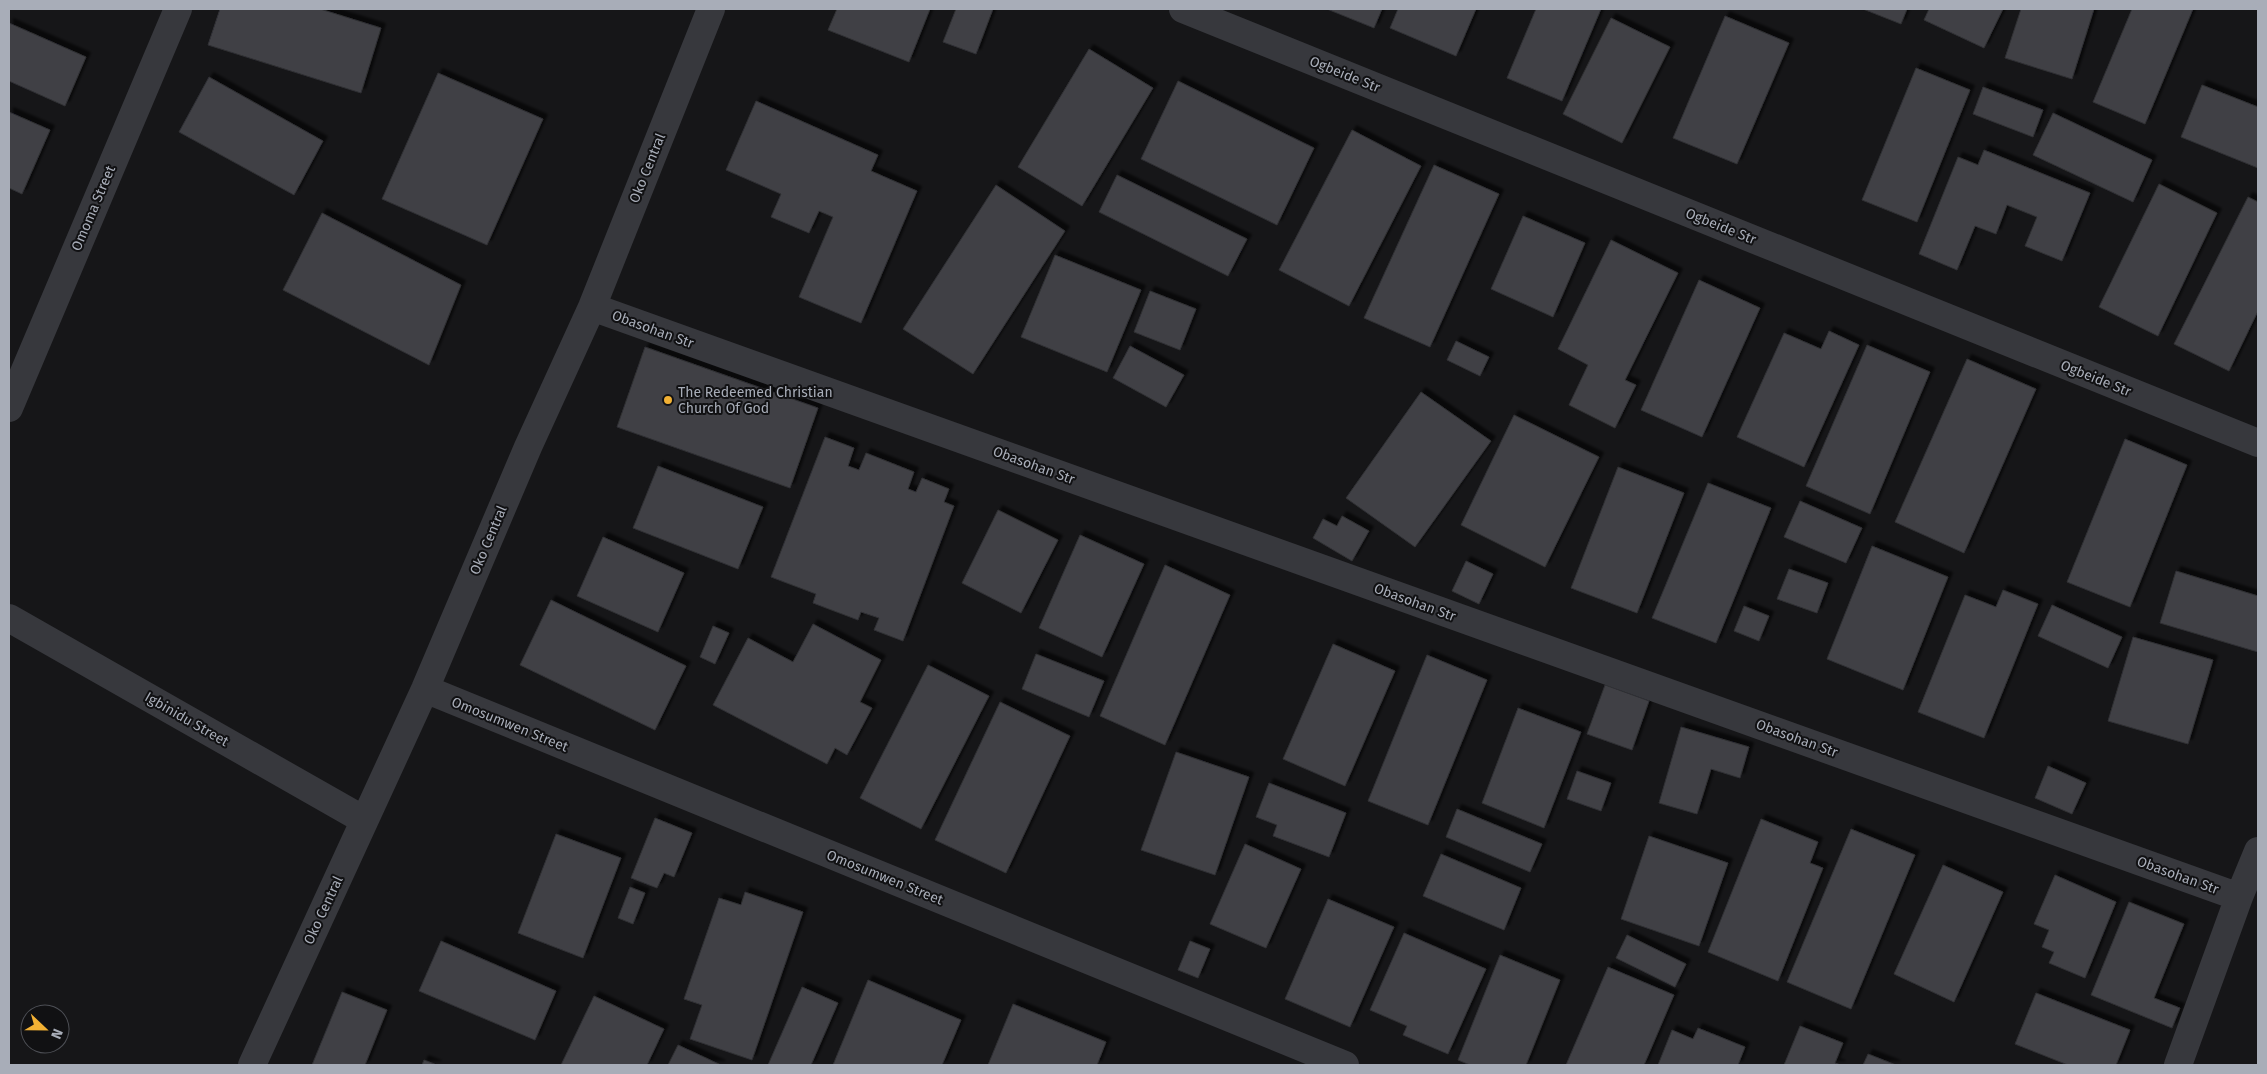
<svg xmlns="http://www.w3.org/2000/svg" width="2267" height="1074" font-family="'Fira Sans',sans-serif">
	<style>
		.building { fill: #404145; stroke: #303034; filter: url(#shadow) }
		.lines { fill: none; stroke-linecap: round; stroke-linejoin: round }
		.street { stroke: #37383d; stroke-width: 28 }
		.poi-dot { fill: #f2b134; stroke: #111113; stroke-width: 2 }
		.labels { text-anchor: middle; stroke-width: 4; stroke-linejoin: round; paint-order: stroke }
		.street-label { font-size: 14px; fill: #a8adb8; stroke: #111113 }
		.poi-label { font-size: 14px; fill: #a8adb8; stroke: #111113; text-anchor: start }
	</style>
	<defs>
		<filter id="shadow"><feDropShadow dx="4.5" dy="-4.5" stdDeviation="1" flood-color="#0009"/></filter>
	</defs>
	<rect width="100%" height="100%" fill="#161618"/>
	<path class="building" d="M220,9H320L381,28L361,93L208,45Z
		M837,9H930L909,62L828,30Z
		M956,9H993L976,54L943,42Z
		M1327,9H1382L1374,28Z
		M1398,9H1476L1456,56L1390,28Z
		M1536,9H1601L1562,101L1507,78Z
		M1863,9H1907L1901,24Z
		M1929,9H2003L1984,48L1924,20Z
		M2021,9H2094L2072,79L2005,58Z
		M2132,9H2193L2145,124L2093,102Z
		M1725,16L1789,43L1737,164L1673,138Z
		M1611,18L1670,47L1622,143L1563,114Z
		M9,23L86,57L65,106L9,81Z
		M1089,49L1153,88L1082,206L1018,167Z
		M1916,68L1970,90L1917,222L1862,200Z
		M438,73L543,119L487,245L382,199Z
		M209,77L323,141L294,195L179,132Z
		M1178,81L1314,148L1277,225L1141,159Z
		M2202,85L2258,107V168L2181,137Z
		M1983,87L2043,110L2033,137L1973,114Z
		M756,101L878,155L871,171L917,191L861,323L799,297L833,217L819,211L809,233L771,217L781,194L726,170Z
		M9,112L50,130L22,194L9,188Z
		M2053,113L2152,160L2133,202L2033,155Z
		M1352,130L1421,166L1349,306L1279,270Z
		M1984,150L2090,193L2062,261L2025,246L2037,217L2007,205L1996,234L1975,226L1957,270L1919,254L1958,157L1978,165Z
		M1434,165L1499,194L1430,347L1364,318Z
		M1117,175L1247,239L1228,276L1099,212Z
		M2159,184L2217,213L2158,336L2099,307Z
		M996,185L1065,231L973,374L903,329Z
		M2248,197L2258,202V311L2229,371L2174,344Z
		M322,213L461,285L429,365L283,290Z
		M1523,216L1585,243L1553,317L1491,289Z
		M1611,240L1678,273L1625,380L1636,385L1615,428L1569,405L1588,365L1558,349Z
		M1055,255L1141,290L1107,372L1021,337Z
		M1699,280L1760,308L1702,437L1641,410Z
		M1150,291L1196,309L1180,350L1134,332Z
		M1829,331L1859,345L1804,467L1737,437L1784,333L1821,349Z
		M1456,341L1489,357L1480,376L1447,360Z
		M1867,345L1930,372L1870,514L1806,486Z
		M1130,346L1184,375L1166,407L1113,378Z
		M645,347L818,408L790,488L617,427Z
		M1967,359L2036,389L1964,553L1895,522Z
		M1421,392L1491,441L1415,547L1346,498Z
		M1514,415L1599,457L1545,567L1461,525Z
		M825,437L854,448L848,466L859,470L866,453L914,472L908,489L916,492L922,478L949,489L944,502L954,506L903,641L874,630L879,618L861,612L858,620L813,603L816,594L771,577Z
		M2125,439L2187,465L2130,607L2067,582Z
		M658,466L763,507L738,569L633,528Z
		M1618,467L1684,493L1637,613L1571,588Z
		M1708,483L1771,508L1716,643L1652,618Z
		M1800,501L1862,528L1846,563L1784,537Z
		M998,510L1058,540L1021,613L962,583Z
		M1342,516L1369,531L1352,561L1313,538L1323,519L1337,526Z
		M1080,535L1144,564L1102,657L1039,628Z
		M603,537L684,573L658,632L577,596Z
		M1872,546L1948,577L1903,690L1827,659Z
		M1466,561L1493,574L1479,604L1452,591Z
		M1165,565L1230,595L1165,745L1100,716Z
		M1789,569L1828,583L1817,613L1777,599Z
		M2176,571L2258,596V652L2160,623Z
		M2003,590L2038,604L1984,738L1918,712L1965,595L1996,607Z
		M551,600L686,666L655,730L520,665Z
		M2052,605L2122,637L2108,668L2038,636Z
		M1744,606L1769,616L1759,641L1734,631Z
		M813,624L881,660L860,702L872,708L847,755L835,748L827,764L713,705L748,638L793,662Z
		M713,626L729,633L715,664L700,657Z
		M2133,637L2213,660L2188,744L2108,721Z
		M1333,644L1395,671L1345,786L1283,759Z
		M1036,654L1104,681L1089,717L1022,689Z
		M1427,655L1487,680L1428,825L1368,801Z
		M928,665L989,696L921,829L860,798Z
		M1605,685L1649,701L1632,750L1587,734Z
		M1000,702L1070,736L1006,873L935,840Z
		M1518,708L1581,732L1544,828L1482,803Z
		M1681,727L1749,747L1740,778L1711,769L1697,814L1659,803Z
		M1176,752L1249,777L1215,875L1141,850Z
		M2048,766L2086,783L2072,814L2035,798Z
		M1577,771L1611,783L1601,811L1567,799Z
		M1269,783L1346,813L1329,857L1273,836L1277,825L1256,817Z
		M1457,809L1542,844L1530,872L1446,837Z
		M655,818L692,833L674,877L664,873L657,888L631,878Z
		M1761,819L1818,842L1810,863L1823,868L1778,981L1708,952Z
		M1851,829L1915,855L1851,1009L1787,982Z
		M556,834L621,858L583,958L518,933Z
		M1649,836L1728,863L1699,946L1621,919Z
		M1245,844L1301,869L1266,948L1210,924Z
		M1441,854L1521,888L1504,930L1423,896Z
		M1943,865L2003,892L1954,1002L1894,974Z
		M2055,875L2116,902L2085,978L2049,963L2054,952L2042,947L2049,930L2034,924Z
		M630,887L645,893L633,924L618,918Z
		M745,892L803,912L752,1060L690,1039L702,1005L684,999L719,898L741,905Z
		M1328,899L1394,927L1350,1027L1285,999Z
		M2129,902L2184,924L2154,998L2180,1008L2172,1028L2091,995Z
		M1404,933L1486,969L1448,1054L1403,1035L1407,1026L1370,1010Z
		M1627,935L1686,964L1675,987L1616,958Z
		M441,941L556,991L535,1040L419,991Z
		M1190,941L1210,949L1198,978L1178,970Z
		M1500,955L1560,980L1526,1065H1470L1458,1060Z
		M1608,967L1674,995L1644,1065H1566Z
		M868,980L961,1020L942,1065H833Z
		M802,987L838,1003L811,1065H768Z
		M342,992L387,1010L365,1065H312Z
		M2036,993L2130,1030L2116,1065H2068L2015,1044Z
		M594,996L664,1029L647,1065H561Z
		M1013,1004L1106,1042L1097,1065H988Z
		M1800,1026L1843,1043L1835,1063L1841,1065H1784Z
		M1698,1028L1745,1047L1738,1065H1658L1672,1030L1693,1039Z
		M678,1045L721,1065H668Z
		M1868,1054L1896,1065H1863Z
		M424,1060L437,1065H422Z"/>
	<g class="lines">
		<path class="street" d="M1183,9L2258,443
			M592,307L2239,897
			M9,408L178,9
			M9,618L364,820
			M425,689L1345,1065
			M252,1065L425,689L528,447L592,307L711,9
			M2178,1065L2239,897L2258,851"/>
	</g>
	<circle class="poi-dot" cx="668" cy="400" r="5"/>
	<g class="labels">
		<g class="street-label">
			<text transform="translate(1345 74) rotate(22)" y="5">Ogbeide Str</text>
			<text transform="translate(647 168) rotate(-68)" y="5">Oko Central</text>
			<text transform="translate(93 208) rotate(-67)" y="5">Omoma Street</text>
			<text transform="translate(1721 226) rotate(22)" y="5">Ogbeide Str</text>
			<text transform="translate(653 329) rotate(20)" y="5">Obasohan Str</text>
			<text transform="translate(2096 378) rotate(22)" y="5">Ogbeide Str</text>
			<text transform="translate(1034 465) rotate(20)" y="5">Obasohan Str</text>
			<text transform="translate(488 540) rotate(-67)" y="5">Oko Central</text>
			<text transform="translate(1415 602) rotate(20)" y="5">Obasohan Str</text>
			<text transform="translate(187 719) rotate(30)" y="5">Igbinidu Street</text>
			<text transform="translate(510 724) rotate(22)" y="5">Omosumwen Street</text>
			<text transform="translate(1797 738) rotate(20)" y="5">Obasohan Str</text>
			<text transform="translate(2178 875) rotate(20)" y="5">Obasohan Str</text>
			<text transform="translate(885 877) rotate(22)" y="5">Omosumwen Street</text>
			<text transform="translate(323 910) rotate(-65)" y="5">Oko Central</text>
		</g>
		<g class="poi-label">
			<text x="678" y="397">The Redeemed Christian<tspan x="678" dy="16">Church Of God</tspan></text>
		</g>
	</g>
	<rect width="2267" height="1074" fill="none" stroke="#a8adb8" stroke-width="20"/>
	<g transform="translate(45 1029) rotate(112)"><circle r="24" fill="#111113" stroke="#4d4f55"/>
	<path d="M0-4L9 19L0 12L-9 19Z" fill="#f2b134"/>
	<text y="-8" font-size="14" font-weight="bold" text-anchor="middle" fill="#a8adb8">N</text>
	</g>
</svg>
